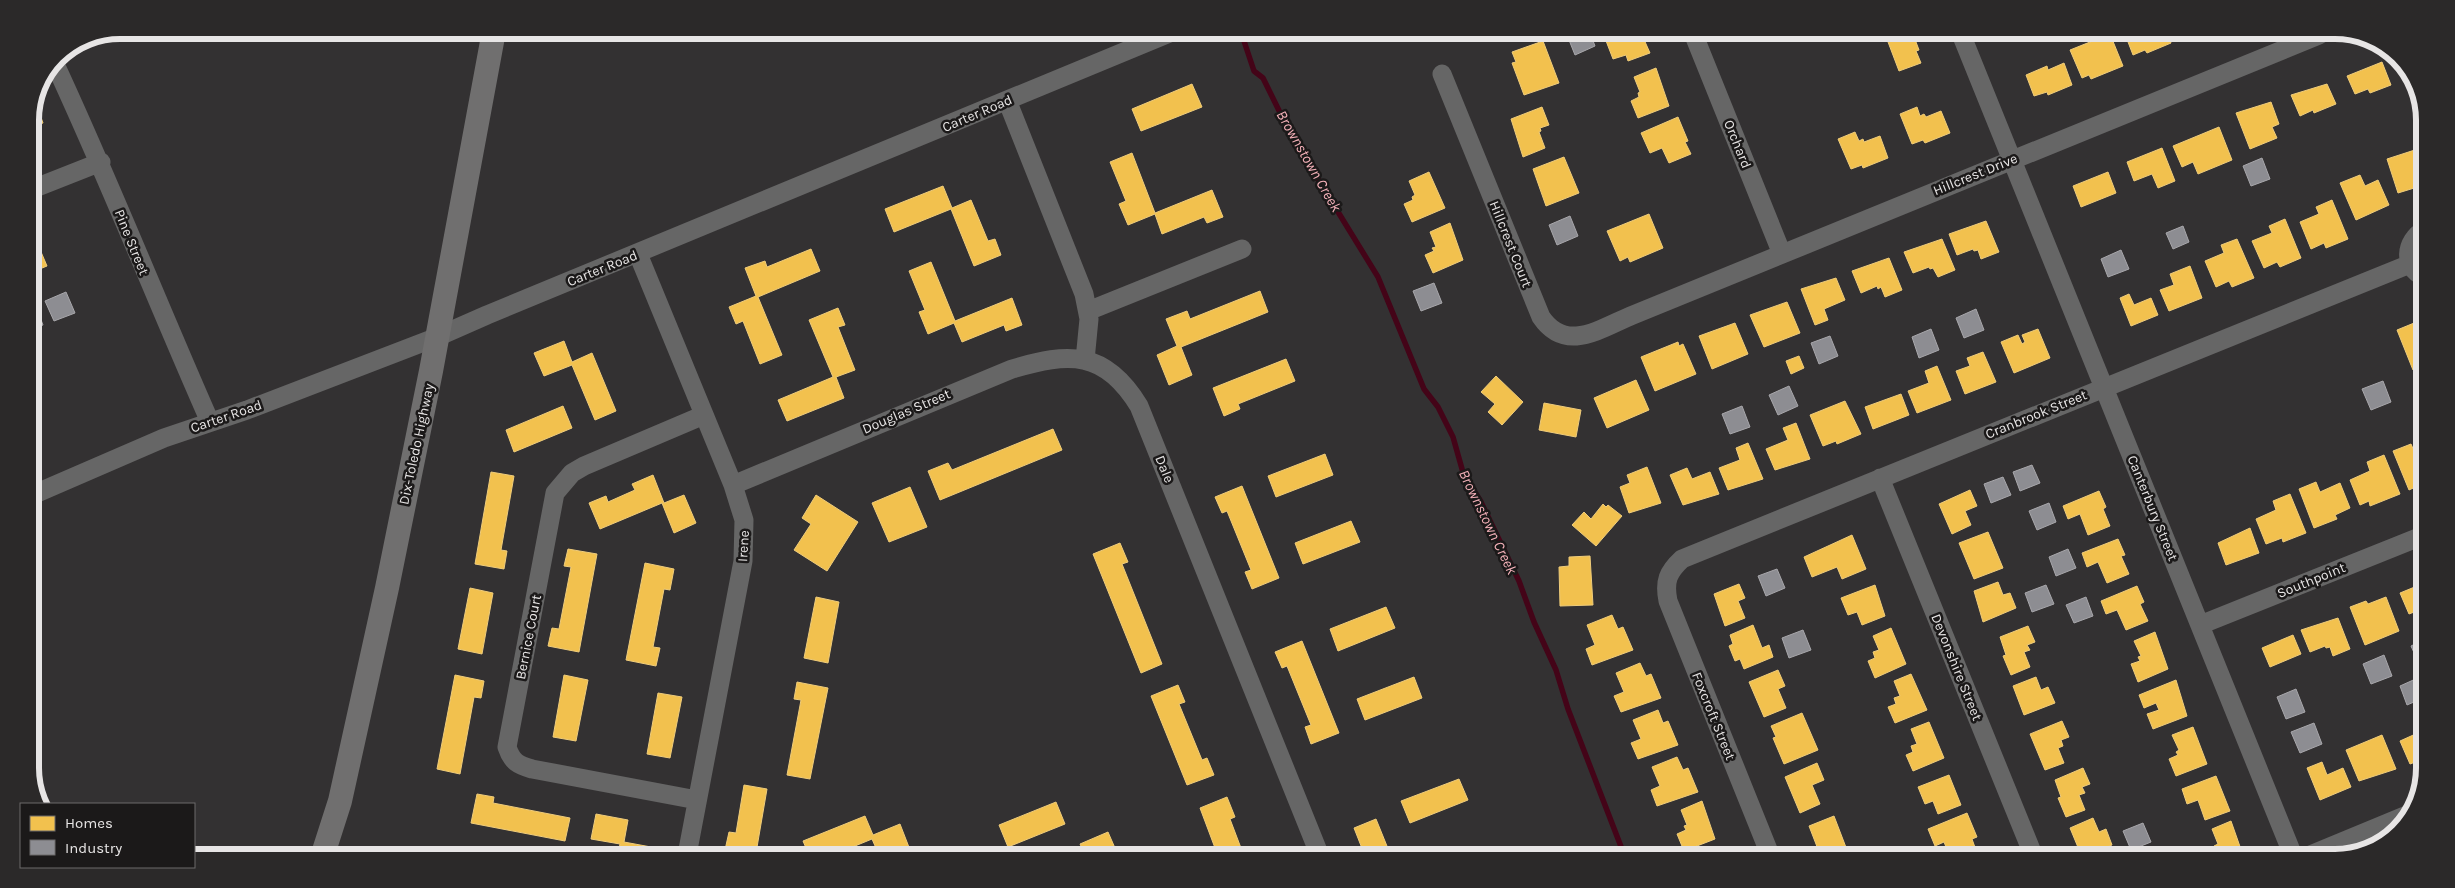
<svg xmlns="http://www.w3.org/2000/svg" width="2455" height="888" font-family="Karla,sans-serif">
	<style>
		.homes { fill: #f2c14e; stroke: #efcc7b }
		.industry { fill: #8d8d92; stroke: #a8a7ab }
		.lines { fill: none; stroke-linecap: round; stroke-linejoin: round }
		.stream { stroke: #440418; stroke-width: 5.5 }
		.minor { stroke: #666; stroke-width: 19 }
		.major { stroke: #706f6f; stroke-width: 24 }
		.labels { text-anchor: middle; stroke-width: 5; stroke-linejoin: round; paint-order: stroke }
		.street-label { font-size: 14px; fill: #e7e5e5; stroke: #1b1919 }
		.water-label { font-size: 15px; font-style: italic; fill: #f4b1b9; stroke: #1b1919 }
		.rim { fill: none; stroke: #e7e5e5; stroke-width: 6 }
	</style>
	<rect width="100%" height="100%" fill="#333132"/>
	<path class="homes" d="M1603,33H1645L1642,35L1650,53L1628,61L1626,55L1613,59Z
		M1885,34H1913L1919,50L1916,51L1921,63L1899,71Z
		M2110,34L2123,66L2091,79L2089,75L2082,78L2070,50Z
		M2125,34H2168L2171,43L2147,53L2145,50L2133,55Z
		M1543,41L1559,83L1524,95L1512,63L1516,62L1512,52Z
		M2395,57L2406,65L2410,74L2404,77Z
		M2382,62L2391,85L2370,93L2368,89L2355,94L2347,76Z
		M2064,63L2072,85L2048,95L2047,92L2034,96L2026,75L2047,66L2048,70Z
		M1656,68L1669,106L1638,118L1631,101L1639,97L1638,93L1640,92L1634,77Z
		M1192,84L1202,107L1141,131L1132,109Z
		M2327,84L2336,104L2314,113L2313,110L2300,116L2291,95Z
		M2271,102L2279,124L2272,127L2277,138L2250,149L2236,113Z
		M37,106L43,123L30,127V114L33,108Z
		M1542,107L1549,125L1540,128L1541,131L1539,132L1545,148L1523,157L1511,119Z
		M1917,107L1920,116L1924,114L1926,117L1941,111L1950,133L1925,143L1923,140L1912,144L1900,114Z
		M1678,117L1688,141L1685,142L1691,154L1669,163L1662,148L1650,153L1641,133Z
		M2219,127L2232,160L2198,174L2193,162L2182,167L2173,146Z
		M1855,132L1859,141L1863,139L1864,142L1880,136L1888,158L1863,168L1862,165L1851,169L1838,139Z
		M2424,147V185L2398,193L2387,159Z
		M2162,148L2175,181L2158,188L2152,174L2134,181L2127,162Z
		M1132,153L1155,213L1212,190L1223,217L1207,223L1204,217L1162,234L1155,214L1128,225L1119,204L1126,201L1110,162Z
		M1564,157L1579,193L1546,206L1533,169Z
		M1429,172L1445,208L1412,222L1404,204L1413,200L1412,197L1415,195L1409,181Z
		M2108,172L2116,193L2081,207L2073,186Z
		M2360,175L2365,186L2378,180L2389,205L2356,220L2340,183Z
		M943,186L952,208L971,200L988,241L995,239L1001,255L974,266L951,209L894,232L885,209Z
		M2332,200L2348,239L2326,248L2324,243L2311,249L2300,222L2319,214L2316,207Z
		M1649,214L1663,248L1630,262L1628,257L1620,261L1607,231Z
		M2285,219L2301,258L2280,267L2277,262L2264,268L2252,241L2272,233L2269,226Z
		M1986,221L1999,252L1981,259L1978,250L1974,251L1973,249L1957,255L1949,234Z
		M1450,223L1463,260L1433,273L1425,255L1434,251L1432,248L1436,247L1430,232Z
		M33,233L47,266L30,273V234Z
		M1942,239L1955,270L1938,277L1933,268L1930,269L1929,267L1913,273L1904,252Z
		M2237,239L2254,278L2232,287L2229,281L2216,287L2205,261L2224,253L2221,245Z
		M811,249L820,271L758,297L782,355L760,364L743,321L736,324L729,307L756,296L745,268L765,261L767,267Z
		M1889,258L1902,290L1885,297L1881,287L1878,289L1877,286L1861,293L1852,271Z
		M931,262L955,321L1012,298L1022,325L1006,331L1004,325L962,342L954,323L928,334L919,312L925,310L909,271Z
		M2190,266L2202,298L2169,311L2160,290L2174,285L2170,274Z
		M1836,278L1845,300L1824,309L1828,320L1815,325L1801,289Z
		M1260,291L1268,312L1181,347L1192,375L1169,385L1157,355L1177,346L1166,319L1187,311L1190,319Z
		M2129,294L2134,305L2151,298L2158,315L2131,326L2120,298Z
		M1787,302L1800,333L1764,347L1750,315Z
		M838,308L845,325L838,327L855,370L836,377L844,398L787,421L778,400L833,377L809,320Z
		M2419,321L2422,327L2423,326V366L2413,370L2397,330Z
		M1735,323L1748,354L1712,369L1699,336Z
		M2038,329L2050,358L2014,373L2001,342L2018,335L2022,344L2025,342L2022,335Z
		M564,341L572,362L592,353L616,411L595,420L572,365L544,376L534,353Z
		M1678,342L1679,346L1683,344L1696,374L1655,391L1641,357Z
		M1983,352L1996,382L1965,394L1956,371L1970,366L1967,358Z
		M1799,356L1804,368L1791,374L1786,361Z
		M1286,359L1295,381L1238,404L1240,409L1224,416L1213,388Z
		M1937,366L1951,400L1917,413L1908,391L1929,383L1925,371Z
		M1496,376L1523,402L1502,425L1488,412L1495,404L1481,392Z
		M1636,380L1649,410L1607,428L1594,398Z
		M1901,394L1909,415L1873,429L1865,407Z
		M1845,401L1861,434L1837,444L1836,441L1823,446L1810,415Z
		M1544,403L1581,410L1576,437L1539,430Z
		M563,406L572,428L514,452L506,430Z
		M1796,423L1810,459L1775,470L1766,449L1788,440L1783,428Z
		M1053,429L1062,450L940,500L928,471L948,463L952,470Z
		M1748,443L1763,479L1728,490L1719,468L1740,460L1736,448Z
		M2411,444L2415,453L2423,450L2422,484L2409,490L2393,451Z
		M1325,454L1333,475L1276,497L1268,476Z
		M2384,455L2400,494L2370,506L2369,501L2360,505L2350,480L2370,471L2367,462Z
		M1647,467L1661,503L1629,513L1620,487L1630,483L1627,475Z
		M1687,468L1692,479L1710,472L1719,494L1683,505L1670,475Z
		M491,472L514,476L501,550L507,551L504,569L475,564Z
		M653,475L664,503L684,495L696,523L674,533L662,503L600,529L589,503L606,496L608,502L635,490L632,484Z
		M2316,482L2320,492L2340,483L2350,508L2335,515L2337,519L2314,528L2299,489Z
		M1242,486L1279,578L1252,589L1245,572L1251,570L1227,511L1222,513L1215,497Z
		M910,487L927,527L889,542L872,503Z
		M1970,490L1977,506L1965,511L1971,525L1952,534L1939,504Z
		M2099,491L2106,507L2103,509L2110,526L2088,535L2080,514L2068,519L2063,506Z
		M2290,494L2306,533L2283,542L2282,538L2266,544L2256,519L2276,510L2273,501Z
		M816,495L858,522L827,571L794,550L811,524L802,518Z
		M1603,504L1606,507L1608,505L1622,516L1596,546L1572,525L1584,512L1591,519Z
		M1351,521L1360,542L1303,564L1295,543Z
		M2250,528L2259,553L2226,565L2218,543Z
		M1988,532L2003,568L1974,579L1959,543Z
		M1852,535L1866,569L1842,579L1837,567L1812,577L1804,557Z
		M2118,539L2125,555L2121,556L2129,574L2107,583L2098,562L2087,567L2082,553Z
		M1120,543L1128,562L1122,564L1162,664L1141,673L1093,554Z
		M568,549L597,554L579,652L548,646L552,628L559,629L571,567L564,566Z
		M1590,556L1593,605L1560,606L1559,567L1569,566V557Z
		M645,563L674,569L670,590L664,589L653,647L660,648L656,666L626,660Z
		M1998,582L2003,595L2010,593L2016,608L1983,622L1974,591Z
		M1739,584L1745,598L1738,601L1745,618L1725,626L1714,594Z
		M2422,584V609L2409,614L2400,593Z
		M1875,585L1885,616L1862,625L1857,612L1848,615L1841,598Z
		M2137,586L2144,602L2140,604L2148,621L2126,630L2117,610L2106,614L2101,601Z
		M470,588L493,593L482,654L458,649Z
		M816,597L839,602L828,663L804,658Z
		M2386,597L2399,631L2365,645L2350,607L2366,601L2368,604Z
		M1386,607L1395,628L1338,651L1330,629Z
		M1612,615L1618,629L1623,627L1633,650L1592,665L1586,649L1595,645L1587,625Z
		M2338,618L2350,649L2333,656L2330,647L2326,648L2325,646L2310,652L2301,630Z
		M1753,625L1762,648L1769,645L1773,657L1744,669L1740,659L1735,661L1729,646L1733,644L1730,635Z
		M2028,626L2035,642L2027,645L2030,650L2024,652L2030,667L2011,675L2003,656L2006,655L2000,637Z
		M1891,628L1906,664L1875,678L1868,661L1875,658L1873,652L1879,650L1873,636Z
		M2155,632L2168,669L2138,682L2131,664L2140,661L2138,657L2141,656L2134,641Z
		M2293,635L2301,654L2270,667L2262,648Z
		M1302,641L1339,733L1311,744L1305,727L1311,725L1287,666L1282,668L1275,652Z
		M1640,663L1646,676L1651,674L1661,698L1621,712L1614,696L1624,692L1616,673Z
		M1778,670L1785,686L1778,689L1786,708L1764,717L1749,682Z
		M1911,674L1927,710L1895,723L1888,707L1896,704L1894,698L1900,696L1894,681Z
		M455,675L484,681L481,698L474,697L460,774L437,769Z
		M564,675L588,680L576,741L553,737Z
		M1414,677L1422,698L1365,720L1357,699Z
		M2036,677L2041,690L2048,687L2055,703L2024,715L2013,686Z
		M2176,680L2187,716L2153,729L2147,714L2159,710L2156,703L2144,708L2139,695Z
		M797,682L828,688L810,779L787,775L801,700L794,699Z
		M1178,685L1185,702L1179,704L1202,760L1207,758L1214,775L1187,785L1151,696Z
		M658,693L682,697L670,758L647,754Z
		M1658,710L1663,723L1668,721L1678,745L1638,759L1631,743L1641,739L1633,720Z
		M1802,713L1818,750L1784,764L1773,738L1776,737L1771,726Z
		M2421,718V760L2410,764L2400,741L2420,732L2415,721Z
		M2062,721L2069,737L2061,740L2063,746L2058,748L2064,763L2045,770L2030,734Z
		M1929,722L1944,758L1913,771L1906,755L1913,752L1911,746L1917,744L1911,729Z
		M2193,727L2207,764L2176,776L2169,759L2178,755L2176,752L2179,750L2172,735Z
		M2382,735L2396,769L2359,781L2346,750Z
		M1677,757L1683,770L1688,768L1698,792L1657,806L1651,790L1660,786L1652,767Z
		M2322,762L2327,775L2343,768L2351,787L2320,800L2307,768Z
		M1817,763L1824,780L1812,785L1820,804L1800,813L1785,777Z
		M2083,768L2090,784L2082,787L2085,793L2079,795L2085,810L2066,817L2058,798L2061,797L2055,780Z
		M1949,775L1961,805L1938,814L1933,801L1925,804L1918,787Z
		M2216,776L2230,811L2205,820L2198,800L2187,804L2182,789Z
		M1459,779L1468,800L1410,823L1401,801Z
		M744,785L767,789L756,853L769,855L725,850L729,832L736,833Z
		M477,794L494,797L493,803L570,818L565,841L471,823Z
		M1227,797L1235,817L1230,819L1244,856H1218L1200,808Z
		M1702,801L1715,839L1684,851L1677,834L1686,830L1684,826L1687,825L1681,810Z
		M1056,802L1065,824L1008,847L999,825Z
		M1967,813L1977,837L1972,839L1977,853L1966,857H1950L1944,842L1935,846L1928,829Z
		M596,814L628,820L624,842L651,847L649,854H618L620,844L591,839Z
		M865,816L873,835L900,824L912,855H879L872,839L833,855H809L803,841Z
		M1834,816L1847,850L1829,857H1821L1809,826Z
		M2093,818L2099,832L2106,829L2112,845L2082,857L2070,828Z
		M1376,819L1391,856H1365L1354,828Z
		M2231,821L2244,858H2208L2207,854L2216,851L2214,846L2218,844L2212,829Z
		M1108,832L1118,855H1085L1080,844Z
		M1721,850L1724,857H1704Z"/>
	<path class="industry" d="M1570,33H1590L1595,46L1575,55L1567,35Z
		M2262,158L2270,179L2251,186L2243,166Z
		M1570,216L1578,236L1557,245L1549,225Z
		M2183,226L2189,242L2173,249L2166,233Z
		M2121,250L2129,269L2108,277L2101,259Z
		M1434,283L1442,303L1421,311L1413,291Z
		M66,292L75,313L54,321L45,301Z
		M35,304L43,325L30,330V306Z
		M1976,309L1984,330L1964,338L1956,318Z
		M1931,329L1939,350L1919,358L1912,337Z
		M1830,336L1838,356L1819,364L1811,343Z
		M2383,381L2391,402L2371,410L2362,389Z
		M1789,386L1798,406L1778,415L1769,395Z
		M1742,406L1750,427L1730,434L1722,414Z
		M2032,465L2040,483L2020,491L2013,472Z
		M2003,477L2011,495L1991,503L1984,484Z
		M2049,503L2056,522L2037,530L2029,511Z
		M2068,549L2076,568L2056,576L2049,557Z
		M1777,569L1785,588L1766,596L1758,576Z
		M2046,585L2054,604L2032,612L2025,593Z
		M2086,597L2093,616L2074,623L2066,605Z
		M1803,630L1811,650L1789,658L1782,638Z
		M2421,641V666H2420L2411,646Z
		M2384,655L2392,676L2371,684L2363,664Z
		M2420,677L2421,699L2407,705L2400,686Z
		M2296,689L2305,712L2286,719L2277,697Z
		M2314,723L2322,744L2300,753L2291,732Z
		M2143,823L2151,842L2131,850L2123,831Z"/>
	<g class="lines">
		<path class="stream" d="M1244,41L1254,71L1263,78L1292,137L1378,277L1424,389L1438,407L1453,437L1464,476L1480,500L1519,581L1534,622L1556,670L1568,709L1625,857"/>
		<path class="minor" d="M1693,33L1782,254
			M1961,34L2294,858
			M54,62C109,180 157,302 210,422
			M1442,74L1541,317C1566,354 1601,328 1633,315L2319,35
			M1007,100L1084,294L1089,319L1085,360
			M30,190L101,162
			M638,254L733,485L744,520L743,561L687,855
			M2424,277C2402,267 2405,241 2424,230
			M1088,311L1242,249
			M1880,478L2034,857
			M733,485L1012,369C1069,352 1105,350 1139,406L1320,856
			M30,496L164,438L247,410L437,337L487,315L1172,32
			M2200,625L2422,536
			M697,800L532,769C518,765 512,762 507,747L555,493L572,473L584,466L704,415
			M1771,857L1668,601C1664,581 1668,572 1682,559L2410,264
			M2303,858L2407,815"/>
		<path class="major" d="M323,854L340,801L387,588L431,371L494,31"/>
	</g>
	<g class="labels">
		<g class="street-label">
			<text transform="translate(977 113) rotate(-23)" y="5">Carter Road</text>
			<text transform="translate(1738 144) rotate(68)" y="5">Orchard</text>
			<text transform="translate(1975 174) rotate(-22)" y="5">Hillcrest Drive</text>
			<text transform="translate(132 242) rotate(68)" y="5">Pine Street</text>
			<text transform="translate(1511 244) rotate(68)" y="5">Hillcrest Court</text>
			<text transform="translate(602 268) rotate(-22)" y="5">Carter Road</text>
			<text transform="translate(906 411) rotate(-23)" y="5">Douglas Street</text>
			<text transform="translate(2036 414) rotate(-22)" y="5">Cranbrook Street</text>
			<text transform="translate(226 416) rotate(-19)" y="5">Carter Road</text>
			<text transform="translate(416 444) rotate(-78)" y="5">Dix-Toledo Highway</text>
			<text transform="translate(1165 469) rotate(68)" y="5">Dale</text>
			<text transform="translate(2153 508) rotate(68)" y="5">Canterbury Street</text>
			<text transform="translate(743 546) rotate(-86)" y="5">Irene</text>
			<text transform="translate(2311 580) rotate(-22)" y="5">Southpoint</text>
			<text transform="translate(528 637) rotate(-79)" y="5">Bernice Court</text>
			<text transform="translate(1957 667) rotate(68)" y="5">Devonshire Street</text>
			<text transform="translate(1714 716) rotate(68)" y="5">Foxcroft Street</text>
		</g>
		<g class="water-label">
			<text transform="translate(1309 161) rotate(60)" y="5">Brownstown Creek</text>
			<text transform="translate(1488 522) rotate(64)" y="5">Brownstown Creek</text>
		</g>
	</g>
	<path d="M0 0H2455V888H0ZM120 39H2335A81 81 0 0 1 2416 120V768A81 81 0 0 1 2335 849H120A81 81 0 0 1 39 768V120A81 81 0 0 1 120 39Z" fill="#2b2929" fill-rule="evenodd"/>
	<path class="rim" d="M120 39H2335A81 81 0 0 1 2416 120V768A81 81 0 0 1 2335 849H120A81 81 0 0 1 39 768V120A81 81 0 0 1 120 39Z"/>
	<rect x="20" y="803" width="175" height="65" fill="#1b1919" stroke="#6d6b6b"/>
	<rect x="30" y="816" width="25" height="15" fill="#f2c14e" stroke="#6d6b6b"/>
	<text x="65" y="828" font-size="15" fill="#e7e5e5">Homes</text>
	<rect x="30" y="840" width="25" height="15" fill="#8d8d92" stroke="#6d6b6b"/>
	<text x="65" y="853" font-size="15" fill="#e7e5e5">Industry</text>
</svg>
